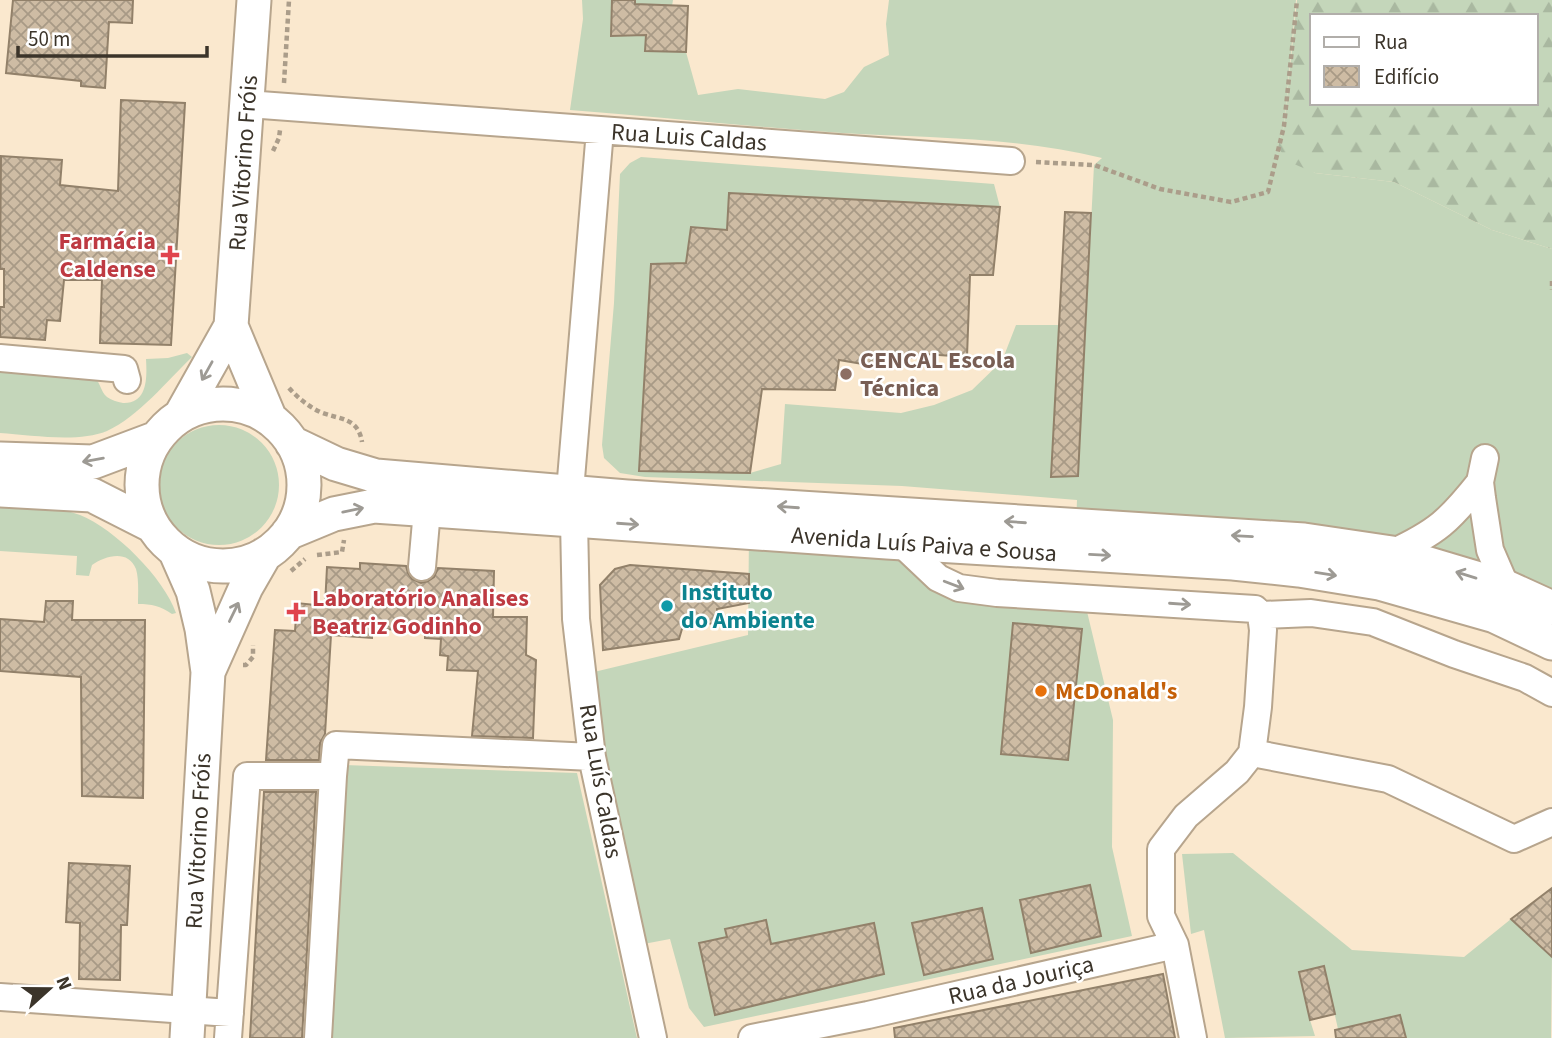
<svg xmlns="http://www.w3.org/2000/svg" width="1552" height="1038" font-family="'Source Sans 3',sans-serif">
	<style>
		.grass { fill: #c4d6ba }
		.forest { fill: url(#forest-firs); fill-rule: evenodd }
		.building { fill: url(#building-cross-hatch); stroke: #92816a; stroke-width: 2 }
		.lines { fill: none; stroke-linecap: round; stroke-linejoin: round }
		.minor-casing { stroke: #b7a58d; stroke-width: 30 }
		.major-casing { stroke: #b7a58d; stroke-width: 37 }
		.path { stroke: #ab9d8a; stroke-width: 4.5; stroke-dasharray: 5 3.5; stroke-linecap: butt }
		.minor { stroke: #fff; stroke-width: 26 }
		.major { stroke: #fff; stroke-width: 33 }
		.oneway { stroke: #9d9a94 }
		.health-dot { fill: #e0444e; stroke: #fff; stroke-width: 2.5 }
		.education-dot { fill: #8d6e63; stroke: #fff; stroke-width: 2.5 }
		.culture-dot { fill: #0f9aa8; stroke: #fff; stroke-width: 2.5 }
		.food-dot { fill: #e8710a; stroke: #fff; stroke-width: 2.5 }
		.labels { text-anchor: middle; stroke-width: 5; stroke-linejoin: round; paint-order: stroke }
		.street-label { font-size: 24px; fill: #3b342a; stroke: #fff }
		.health-label { font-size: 24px; font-weight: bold; fill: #be3a42; stroke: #fff; text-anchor: end }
		.education-label { font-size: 24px; font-weight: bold; fill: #785e54; stroke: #fff; text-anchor: start }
		.culture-label { font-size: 24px; font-weight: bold; fill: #0d838f; stroke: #fff; text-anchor: start }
		.food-label { font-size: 24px; font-weight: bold; fill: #c56008; stroke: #fff; text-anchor: start }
	</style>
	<defs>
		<pattern id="forest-firs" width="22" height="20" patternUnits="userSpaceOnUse" patternTransform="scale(1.75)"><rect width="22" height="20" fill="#c4d6ba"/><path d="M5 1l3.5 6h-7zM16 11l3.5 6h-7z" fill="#a9b8a0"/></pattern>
		<pattern id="building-cross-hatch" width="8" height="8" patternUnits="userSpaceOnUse" patternTransform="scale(1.75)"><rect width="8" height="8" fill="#cebca4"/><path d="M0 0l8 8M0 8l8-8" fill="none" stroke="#a89a86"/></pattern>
	</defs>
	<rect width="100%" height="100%" fill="#fae8ce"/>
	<path class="grass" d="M582,0H673L672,6L647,5L645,50L686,52L698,95L738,89L825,99L844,92L864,67L889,55L886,24L889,0H1296L1284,126L1278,147L1315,173L1394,182L1492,230L1552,249V608L1076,526L1077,500L902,486L645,477L620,473L604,458L602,445L614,303L620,174L630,163L641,157L994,184L1000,207L729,193L727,230L691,227L686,263L750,473L781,464L785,404L901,413L934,405L972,390L1002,361L1016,325H1059L1078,476L1094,165L1102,158C1017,137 928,138 842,133C751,127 661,117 570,110L583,19Z
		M187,353L192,357C168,380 138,417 107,431C78,443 31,435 0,433V372L94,377C101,383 100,391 107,397C111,400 117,402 123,403C148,404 147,377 146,359L168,358Z
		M159 485a60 60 0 1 1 120 0a60 60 0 1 1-120 0Z
		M0,507C26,508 56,506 80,515C115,529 164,578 176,613L172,614C160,606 152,604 138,604C138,594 139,579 136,569C128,549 105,556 92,565L89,576L76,575L77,556L0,551Z
		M749,532L901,543L938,578L1084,599L1113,720L1112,847L1132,936L704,1027L689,1008L670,939L633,946L592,757L594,672L748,635Z
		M344,765L577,773L637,1038H324Z
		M1233,853L1352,950L1464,957L1511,919L1552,957L1551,1038H1406L1400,1015L1338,1029L1324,966L1310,1020L1315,1036L1225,1038L1204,930L1191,934L1182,854Z"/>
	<path class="forest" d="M1297,0H1552V249L1492,230L1394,182L1315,173L1287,161L1278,147L1284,126ZM1312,16H1536V103H1312Z"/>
	<path class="building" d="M13,0H133L132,23L109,22L105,88L81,86V81L6,73Z
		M612,0H635V4L688,6L686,52L645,51L646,35L611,36Z
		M121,100L185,103L171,345L100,343L102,280H64L60,321L47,320L45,340L0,337V307H4V269H0L1,156L62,160L60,185L118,191Z
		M729,193L1000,207L993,275H970L967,357L924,354L880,367L839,360L835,390L762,389L750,473L639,471L651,264L686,263L691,227L727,230Z
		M1065,212L1091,213L1078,476L1051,477Z
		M360,563L406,566L408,573L412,579L421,583L428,581L434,577L438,568L494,571L493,617H527L526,655L536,660L533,738L472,736L478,671L447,670L448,656L440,655L441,639L425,638V632L372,628V638L331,635L325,734L320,743L319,760H266L275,630L295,631L297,603L325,606L327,567L360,569Z
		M630,565L749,574V603L717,609V624L684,622L679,639L603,650L600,585L615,569Z
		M46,601H73L72,620H145L143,798L82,796L81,677L0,671V619L44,622Z
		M1013,623L1082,629L1068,760L1001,754Z
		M264,792H316L302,1038H250Z
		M69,863L130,866L127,925H121L120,980L79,979L80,923L66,922Z
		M1090,885L1101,936L1031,953L1020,900Z
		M1552,888V957L1511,919Z
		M982,908L993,959L924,975L912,923Z
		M766,920L771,944L874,923L884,974L715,1015L699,943L727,937L725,929Z
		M1324,966L1335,1014L1310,1020L1299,972Z
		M1163,974L1175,1038H895L894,1028Z
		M1400,1015L1406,1038H1336L1335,1030Z"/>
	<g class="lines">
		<g class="minor-casing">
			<path id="minor" d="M247,104L600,130
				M0,358L124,369L127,380
				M1485,458L1480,482L1482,498L1490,550L1506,587
				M570,491L600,130L1011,161
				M574,520L576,619L592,757L653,1038
				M901,543L938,578L959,588L997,593L1255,609L1261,615L1311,613L1373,622L1454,654L1525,678L1552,693
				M1392,553C1437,532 1449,521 1480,482
				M422,567L427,510
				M1252,753L1388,779L1514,839L1552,822
				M0,997L230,1013
				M228,1038L247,776H333L336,745L592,757
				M318,1038L333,776
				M752,1038L868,1015L1175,945
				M1193,1038L1175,945L1161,916V849L1186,816L1237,772L1252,753L1258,707L1263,630L1261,615"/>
		</g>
		<g class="major-casing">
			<path id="major" d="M231,326L270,419
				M142 485a81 81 0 1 1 162 0a81 81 0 1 1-162 0Z
				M181,415L231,326L254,0
				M292,443L336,464L376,476L627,497L1304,540L1392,553L1506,587L1552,608
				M0,459L93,462L157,438
				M0,490L92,495L153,526
				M288,533L334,514L374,506L887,542L1233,563L1299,570L1379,583L1495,616L1552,643
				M175,550L193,591L202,629L208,672L187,1038
				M208,672L246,587L265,554"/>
		</g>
		<path class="path" d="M284,83L289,0
			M273,151L279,138L280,130
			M1036,162L1094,165L1160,189L1231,202L1268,192L1284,126L1297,0
			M1552,281V290
			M289,388C298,398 308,406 320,412C340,420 358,417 362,442
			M317,555L342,552L344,540
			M291,571L305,559
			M243,665H246L253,657V645"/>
		<use href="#minor" class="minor"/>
		<use href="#major" class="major"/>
	</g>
	<defs><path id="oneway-shaft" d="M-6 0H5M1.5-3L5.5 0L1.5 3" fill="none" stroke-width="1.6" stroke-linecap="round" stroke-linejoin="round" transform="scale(1.75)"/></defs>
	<g class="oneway">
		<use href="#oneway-shaft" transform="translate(207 371) rotate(119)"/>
		<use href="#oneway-shaft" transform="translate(93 460) rotate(170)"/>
		<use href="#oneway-shaft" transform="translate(788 507) rotate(-176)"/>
		<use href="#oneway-shaft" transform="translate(353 510) rotate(-12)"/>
		<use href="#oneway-shaft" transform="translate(1015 522) rotate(-176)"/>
		<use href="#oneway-shaft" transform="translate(628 524) rotate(4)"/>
		<use href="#oneway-shaft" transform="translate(1242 536) rotate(-177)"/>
		<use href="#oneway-shaft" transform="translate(1100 555) rotate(3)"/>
		<use href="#oneway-shaft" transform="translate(1326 574) rotate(9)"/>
		<use href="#oneway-shaft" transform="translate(1466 575) rotate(-163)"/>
		<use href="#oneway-shaft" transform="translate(954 585) rotate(21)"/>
		<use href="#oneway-shaft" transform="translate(1180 604) rotate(4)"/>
		<use href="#oneway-shaft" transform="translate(234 612) rotate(-64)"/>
	</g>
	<g class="health-dot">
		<path d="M166.5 244.5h7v7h7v7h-7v7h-7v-7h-7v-7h7z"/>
		<path d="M292.5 601.5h7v7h7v7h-7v7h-7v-7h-7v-7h7z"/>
	</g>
	<circle class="education-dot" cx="846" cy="374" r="7"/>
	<circle class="culture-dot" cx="667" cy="606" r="7"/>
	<circle class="food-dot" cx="1041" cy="691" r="7"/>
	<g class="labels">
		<g class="street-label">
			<text transform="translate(689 137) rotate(4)" y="8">Rua Luis Caldas</text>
			<text transform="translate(243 163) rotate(-86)" y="8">Rua Vitorino Fróis</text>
			<text transform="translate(924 544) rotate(4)" y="8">Avenida Luís Paiva e Sousa</text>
			<text transform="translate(601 781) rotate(80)" y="8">Rua Luís Caldas</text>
			<text transform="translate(198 841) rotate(-87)" y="8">Rua Vitorino Fróis</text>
			<text transform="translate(1021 980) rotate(-13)" y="8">Rua da Jouriça</text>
		</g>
		<g class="health-label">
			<text x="156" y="249">Farmácia<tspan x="156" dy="28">Caldense</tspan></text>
			<text x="312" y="606" text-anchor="start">Laboratório Analises<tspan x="312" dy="28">Beatriz Godinho</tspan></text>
		</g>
		<g class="education-label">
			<text x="860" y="368">CENCAL Escola<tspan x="860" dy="28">Técnica</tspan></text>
		</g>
		<g class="culture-label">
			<text x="681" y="600">Instituto<tspan x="681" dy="28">do Ambiente</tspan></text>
		</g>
		<g class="food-label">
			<text x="1055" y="699">McDonald's</text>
		</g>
	</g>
	<rect x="1310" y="14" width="228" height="91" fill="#ffffff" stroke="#b1aeaa" stroke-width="2"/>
	<rect x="1324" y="37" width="35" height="10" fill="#ffffff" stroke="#b1aeaa" stroke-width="2"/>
	<text x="1374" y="49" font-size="21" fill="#3b342a">Rua</text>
	<rect x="1324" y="66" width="35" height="21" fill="url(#building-cross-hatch)" stroke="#b1aeaa" stroke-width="2"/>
	<text x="1374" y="84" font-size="21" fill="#3b342a">Edifício</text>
	<g transform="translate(49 989) rotate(69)" stroke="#ffffff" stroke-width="5" paint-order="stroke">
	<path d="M0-5L12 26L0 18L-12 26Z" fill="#3b342a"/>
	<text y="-10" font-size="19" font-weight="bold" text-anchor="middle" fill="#3b342a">N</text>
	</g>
	<path d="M18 46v10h189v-10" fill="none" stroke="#3b342a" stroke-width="3.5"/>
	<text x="28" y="46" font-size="21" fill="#3b342a" stroke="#ffffff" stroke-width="5" paint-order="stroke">50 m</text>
</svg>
